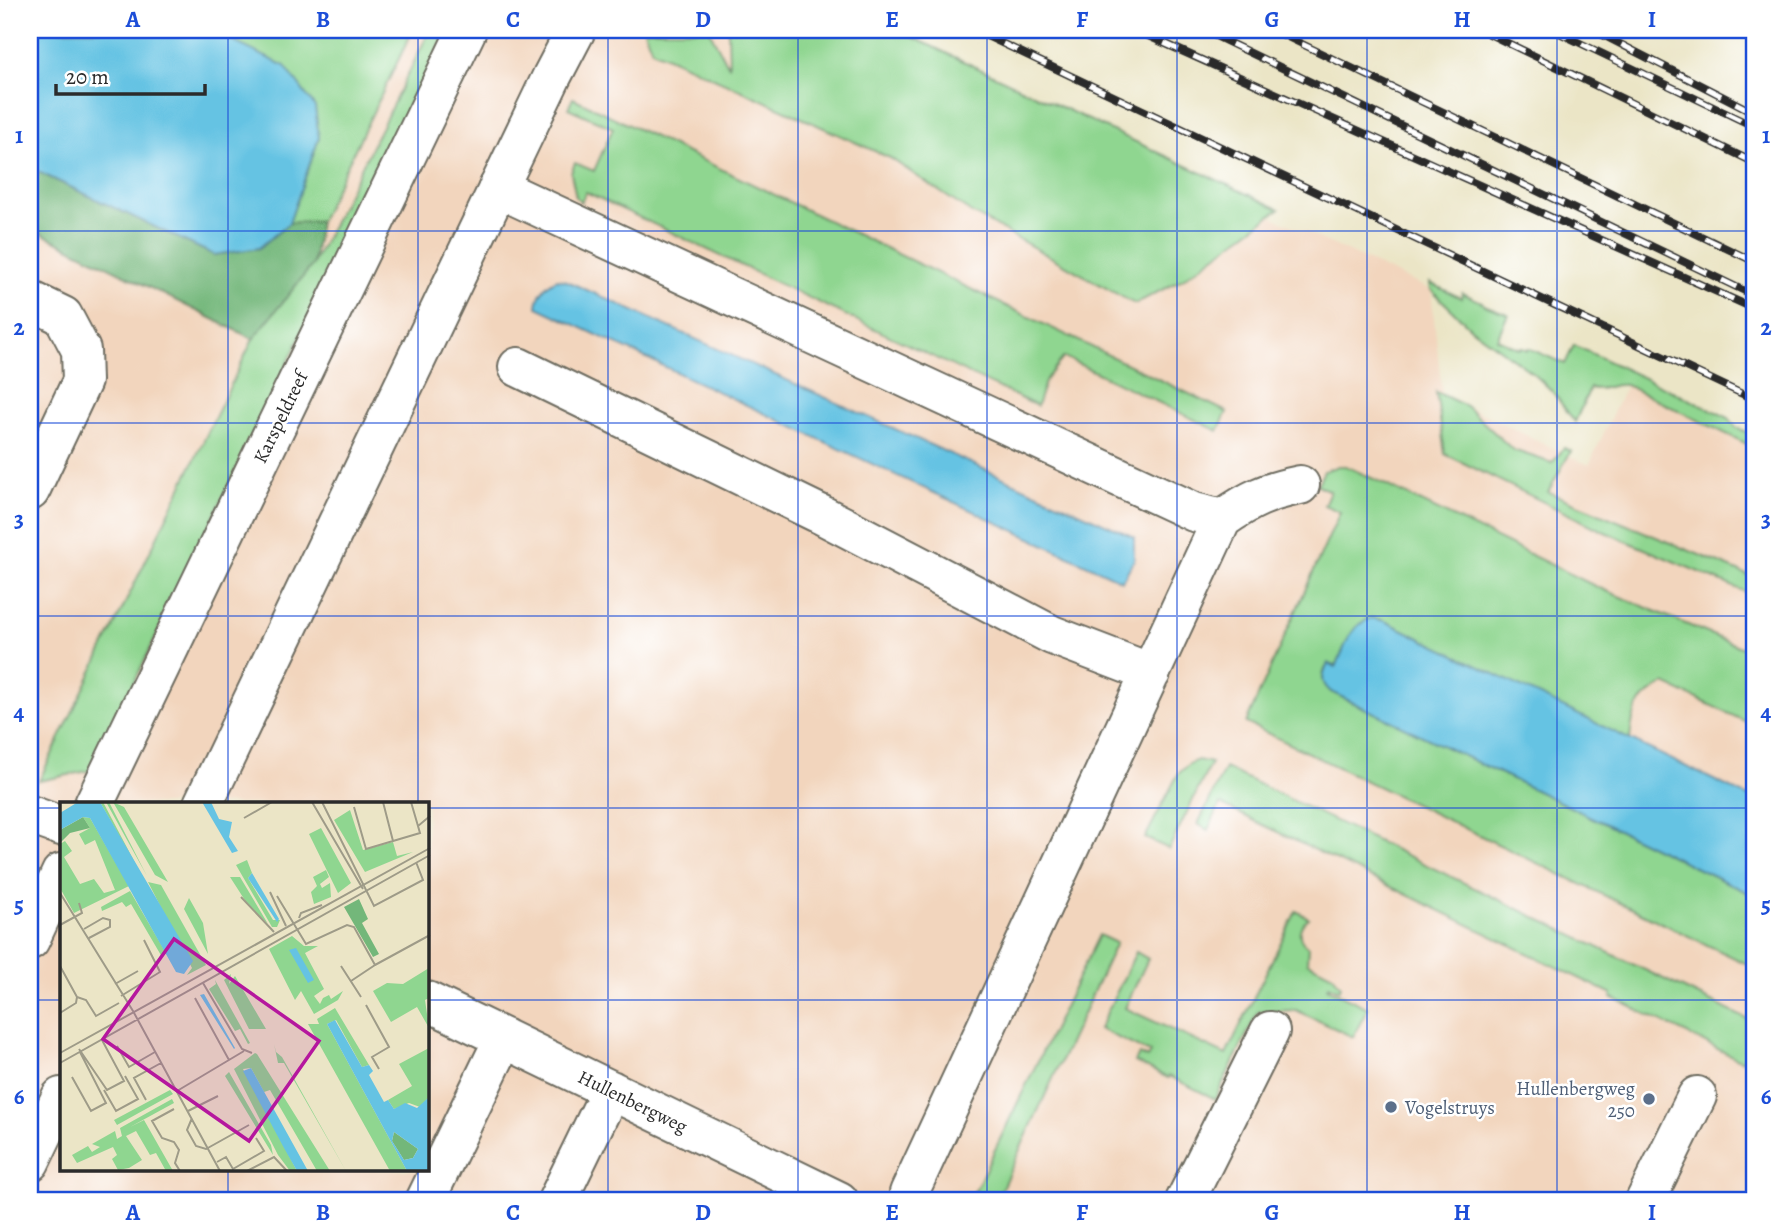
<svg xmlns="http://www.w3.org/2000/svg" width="1785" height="1231" font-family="Alegreya,serif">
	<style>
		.built { fill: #f2d5bd; fill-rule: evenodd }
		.green { fill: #8fd690; stroke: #5d805e; stroke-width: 2 }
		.forest { fill: #73b77a; stroke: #4f7152; stroke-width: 2 }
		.water { fill: #65c3e3; stroke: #487787; stroke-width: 2 }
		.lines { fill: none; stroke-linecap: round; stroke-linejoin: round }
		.minor-casing { stroke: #6e6c61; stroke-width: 42 }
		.major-casing { stroke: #6e6c61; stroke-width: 42 }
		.minor { stroke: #fff; stroke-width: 38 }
		.major { stroke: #fff; stroke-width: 38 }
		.rail-casing { stroke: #2b2b2b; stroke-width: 8 }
		.rail { stroke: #fff; stroke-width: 5; stroke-dasharray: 16; stroke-linecap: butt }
		.grid { fill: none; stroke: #1d4ed8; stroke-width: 2; stroke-opacity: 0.55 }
		.service-dot { fill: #5c6f8a; stroke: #fff; stroke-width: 2.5 }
		.labels { text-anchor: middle; stroke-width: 5; stroke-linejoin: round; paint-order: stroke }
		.street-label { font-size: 19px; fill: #2b2b2b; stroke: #fff }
		.service-label { font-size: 19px; fill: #4e5e75; stroke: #fff; text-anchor: end }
		.inset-road { fill: none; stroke: #9e9b88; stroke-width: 2 }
		.view { fill: #b5179e; fill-opacity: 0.15; stroke: #b5179e; stroke-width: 3.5 }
		.inset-edge { fill: none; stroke: #2b2b2b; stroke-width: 3.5 }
		.neatline { fill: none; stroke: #1d4ed8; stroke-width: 2.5 }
		.grid-label { font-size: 23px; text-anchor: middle; font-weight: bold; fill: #1d4ed8 }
	</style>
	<rect width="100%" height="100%" fill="#fff"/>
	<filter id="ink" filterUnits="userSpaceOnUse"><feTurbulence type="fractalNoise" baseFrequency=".0143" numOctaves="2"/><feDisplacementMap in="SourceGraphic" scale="14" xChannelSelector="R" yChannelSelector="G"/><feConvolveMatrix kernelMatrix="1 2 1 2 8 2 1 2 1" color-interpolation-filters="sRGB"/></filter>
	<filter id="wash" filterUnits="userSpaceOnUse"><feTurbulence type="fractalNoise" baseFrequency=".00686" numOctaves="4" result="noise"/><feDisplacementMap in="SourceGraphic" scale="28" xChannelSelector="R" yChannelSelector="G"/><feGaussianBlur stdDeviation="1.57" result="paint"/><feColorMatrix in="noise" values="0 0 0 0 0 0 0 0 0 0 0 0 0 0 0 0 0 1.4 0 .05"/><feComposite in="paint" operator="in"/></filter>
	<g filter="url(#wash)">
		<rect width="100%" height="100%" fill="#ebe5c6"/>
		<path class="built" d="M30,30H868L1431,290L1442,394L1569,456L1589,465L1626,385L1755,448V1201H30ZM61,804H427V1170H61Z"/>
		<path class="green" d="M209,30H413L320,221L289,223L319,138Z
			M644,30H709L729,67L728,30H897L1279,209L1183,279L1135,304L970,212L890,158L652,50Z
			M429,32L444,38L92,770L39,781L253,339L313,264Z
			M573,98L1227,412L1218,431L1064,357L1046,379L1037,406L586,192L581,202L576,197L571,173L575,163L594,171L613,128L568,108Z
			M1430,283L1461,298L1462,293L1482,302L1484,305L1508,314L1497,339L1520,349L1521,347L1527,350L1528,348L1565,364L1574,345L1729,418L1737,428L1755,436V448L1626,385C1611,383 1603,392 1590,388L1575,422L1552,391L1534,374L1472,329L1431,290Z
			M1436,392L1466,406L1513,450L1552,463L1564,448L1571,451L1548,492L1755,578V596L1605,532L1445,454Z
			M1338,466H1346L1380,482L1597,587L1755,653V726L1665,684C1638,697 1632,711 1630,740L1378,619C1352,617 1345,649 1336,667L1325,669C1320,679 1324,684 1331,692L1755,896V968L1246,723L1340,512L1324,505L1330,491L1317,485L1324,471Z
			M1198,760L1211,763L1169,849L1145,838L1178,774L1190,763Z
			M1225,768L1755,1023V1062L1753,1061L1754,1059L1745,1055L1742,1061L1611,997L1612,994L1220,804L1208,830L1198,824Z
			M1296,911L1309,918C1298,926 1296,938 1308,947L1307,962L1333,975L1341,986L1339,990L1328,985L1327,988L1368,1008L1353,1037L1296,1010L1258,1012L1215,1099L1169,1076L1168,1078L1135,1062L1139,1054L1147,1058L1150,1053L1099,1029L1136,952L1148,959L1125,1008L1226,1055Z
			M1099,935L1116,943L996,1201H970Z"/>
		<path class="forest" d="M30,168L214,255L259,248L289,223L320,221L313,264L253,339L30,228Z"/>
		<path class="water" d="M30,30H209L285,66L315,107L319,138L289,223L259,248L214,255L30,168Z
			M557,279L567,281L1134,537V560L1122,581L537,307C538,294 545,285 557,279Z
			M1371,618L1385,621L1755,800V896L1331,692C1319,682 1323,675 1328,663L1336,667C1345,648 1349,625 1371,618Z"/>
	</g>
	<g filter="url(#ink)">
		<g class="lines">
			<g class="minor-casing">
				<path id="minor" d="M498,188L1194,512L1222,519C1251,499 1266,492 1300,485
					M30,300L63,316L81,350L82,381L30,491
					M518,367L822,515L1052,635L1151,673
					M30,815L61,826
					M427,1001L839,1201
					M425,1201L504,1038
					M557,1201L611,1090
					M909,1201V1193L1222,519
					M1185,1201L1270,1031
					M1645,1201L1697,1096"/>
			</g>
			<g class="major-casing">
				<path id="major" d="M94,804L467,30
					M203,804L552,76L576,30
					M30,940L61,873
					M30,1162L61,1097"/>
			</g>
			<use href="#minor" class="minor"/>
			<use href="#major" class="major"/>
			<g class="rail-casing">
				<path id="rail" d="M974,30L1755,400
					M1135,30L1755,309
					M1203,30L1755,296
					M1273,30L1755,262
					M1481,30L1755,163
					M1553,30L1755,127
					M1593,30L1755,113
					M1739,30L1755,38"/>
			</g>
			<use href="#rail" class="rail"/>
		</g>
	</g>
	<path class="grid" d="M228,30V804M418,30V804M608,30V1201M798,30V1201M987,30V1201M1177,30V1201M1367,30V1201M1557,30V1201M30,231H1755M30,423H1755M30,616H1755M30,808H61M427,808H1755M30,1000H61M427,1000H1755M228,1170V1201M418,1170V1201"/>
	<g class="service-dot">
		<circle cx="1649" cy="1099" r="7"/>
		<circle cx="1391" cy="1107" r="7"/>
	</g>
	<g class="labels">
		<g class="street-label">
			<text transform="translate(280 417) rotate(-64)" y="7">Karspeldreef</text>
			<text transform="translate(633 1101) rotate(26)" y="7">Hullenbergweg</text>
		</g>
		<g class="service-label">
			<text x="1635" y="1095">Hullenbergweg<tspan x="1635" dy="22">250</tspan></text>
			<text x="1405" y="1114" text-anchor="start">Vogelstruys</text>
		</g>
	</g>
	<g transform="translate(60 802)">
		<rect width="369" height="369" fill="#ebe5c6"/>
		<path d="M40,0H43L83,76ZM46,0H49L87,74ZM53,0L64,5L108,80L95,73ZM290,8L303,48L333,40L337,54L353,50L305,70L274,18ZM23,15L30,16L69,84L14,111L0,86V42L5,39L12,49L4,55L20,82L34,77L44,91L55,88L35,38L25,43L19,32L30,26ZM261,26L291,81L278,91L249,32ZM187,58L192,71L188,76L213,118H220L217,125H212L176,63ZM266,68L269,75L260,82L262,86L270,81L271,95L254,102L251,90L257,84L253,75ZM170,75H180L208,122L188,103ZM88,80L101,83L146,163L127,173L132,166ZM70,89L106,151L102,155L71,102L66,105L62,100L42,109L41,105ZM129,96L143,121L148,152L124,107ZM232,134L244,144H258L245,151L264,187L254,194L260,202L263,196L269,193L271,197L283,189L278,198L254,212L241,189L235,198L209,147ZM369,166V196L365,198L369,226L357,205L331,220L313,189L327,181L343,182ZM171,172L169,182L175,174L206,227H189L164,178ZM155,178L190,241L188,242L180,227L175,229L149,187L156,182ZM275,206L309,263L302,265L276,218L267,222L347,369H330L248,222H259L257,217ZM214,242L216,250L222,255L286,369L224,261H218ZM369,246V295L360,305L349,301L334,307L328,298L352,284L339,262ZM195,251L197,252L270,369H257L210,288L204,290L191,266L183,267L237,369H230L218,353L174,267ZM169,270L211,343L213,353L165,274ZM110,288L113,292L57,323L54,318ZM112,297L114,301L70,325L84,318L113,369H106L96,351L90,353L76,329L66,334L82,358L69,366L58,368L52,357L57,353L53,345L17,361L12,353L28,344L32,350L40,345L32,342L55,329L57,337L62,334L60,326Z" fill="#8fd690"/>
		<path d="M23,15L30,26L10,31L0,41V28ZM299,97L308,117L302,121L319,152L313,155L284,105ZM334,330L358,347L353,356L344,358L332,339Z" fill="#73b77a"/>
		<path d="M18,0H40L133,159L124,172L116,170L30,16L23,15L0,28V11ZM142,0H151L159,17L172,20L169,35L178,49L172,51ZM192,71L219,117L217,120L188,76ZM236,146L254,178L248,181L229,148ZM144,192L175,246L174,247L140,193ZM275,218L302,265L309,263L313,269L309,273L324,300L328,298L334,307L345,301L357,306L369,295V369H347L267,222ZM334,330L358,347L353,356L344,358L332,339ZM191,266L212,304L248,369H237L224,346L183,269Z" fill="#65c3e3" fill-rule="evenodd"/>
		<path class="inset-road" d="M252,0L303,87M262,0L314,104L363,78L356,60M323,0L333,39M351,0L358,24M294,5L306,47L360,31L358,24L370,14M184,16L212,0M210,90L226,124M0,91L73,209L160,369M217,94L246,142L287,123L294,125L315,163L291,179M181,95L214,130M239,116L241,111L262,103M0,123L22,111L19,101M24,127L43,116L50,118V125L29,136M315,163L370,133M0,164L17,195M281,164L301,195M143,181L182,247L192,251M55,182L78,169M61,194L100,170L84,138M17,195L26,198L36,214L59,201M135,196L169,258M306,203L329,245L312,255L319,267M0,211L16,201L17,195M57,244L69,265L95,250M19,247L47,288L64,279L42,238M0,251L370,46M0,261L370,53M12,275L31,309L46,301L20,250M44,288L56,309L78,297L65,274M117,289L184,249M86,298L74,276L101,261M114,307L92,319L102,336L114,340L119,348L115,361L120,369M128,309L158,294M132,316L127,328L136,344L146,347L189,323M157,360L166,355L173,367L204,349L196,336M187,369L214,355L227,369"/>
		<path class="view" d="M114,137L259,239L189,339L43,237Z"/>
		<rect width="369" height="369" class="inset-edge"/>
	</g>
	<rect width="1785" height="1231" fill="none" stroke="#fff" stroke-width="77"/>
	<path d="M56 84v10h149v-10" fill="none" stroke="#2b2b2b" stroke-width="3.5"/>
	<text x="66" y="84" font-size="21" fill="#2b2b2b" stroke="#ffffff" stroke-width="5" paint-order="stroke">20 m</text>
	<rect x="38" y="38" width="1708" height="1154" class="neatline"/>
	<g class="grid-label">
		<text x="133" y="27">A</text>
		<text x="323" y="27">B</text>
		<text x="513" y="27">C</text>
		<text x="703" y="27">D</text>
		<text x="892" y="27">E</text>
		<text x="1082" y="27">F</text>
		<text x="1272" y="27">G</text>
		<text x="1462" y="27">H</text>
		<text x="1652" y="27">I</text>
		<text x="19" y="143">1</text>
		<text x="1766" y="143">1</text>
		<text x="19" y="335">2</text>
		<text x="1766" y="335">2</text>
		<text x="19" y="527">3</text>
		<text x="1766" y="527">3</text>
		<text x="19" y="720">4</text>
		<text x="1766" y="720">4</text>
		<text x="19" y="912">5</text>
		<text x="1766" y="912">5</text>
		<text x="19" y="1104">6</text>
		<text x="1766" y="1104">6</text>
		<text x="133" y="1220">A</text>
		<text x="323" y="1220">B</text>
		<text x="513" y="1220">C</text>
		<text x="703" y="1220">D</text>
		<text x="892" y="1220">E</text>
		<text x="1082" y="1220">F</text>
		<text x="1272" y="1220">G</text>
		<text x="1462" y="1220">H</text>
		<text x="1652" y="1220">I</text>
	</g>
</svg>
